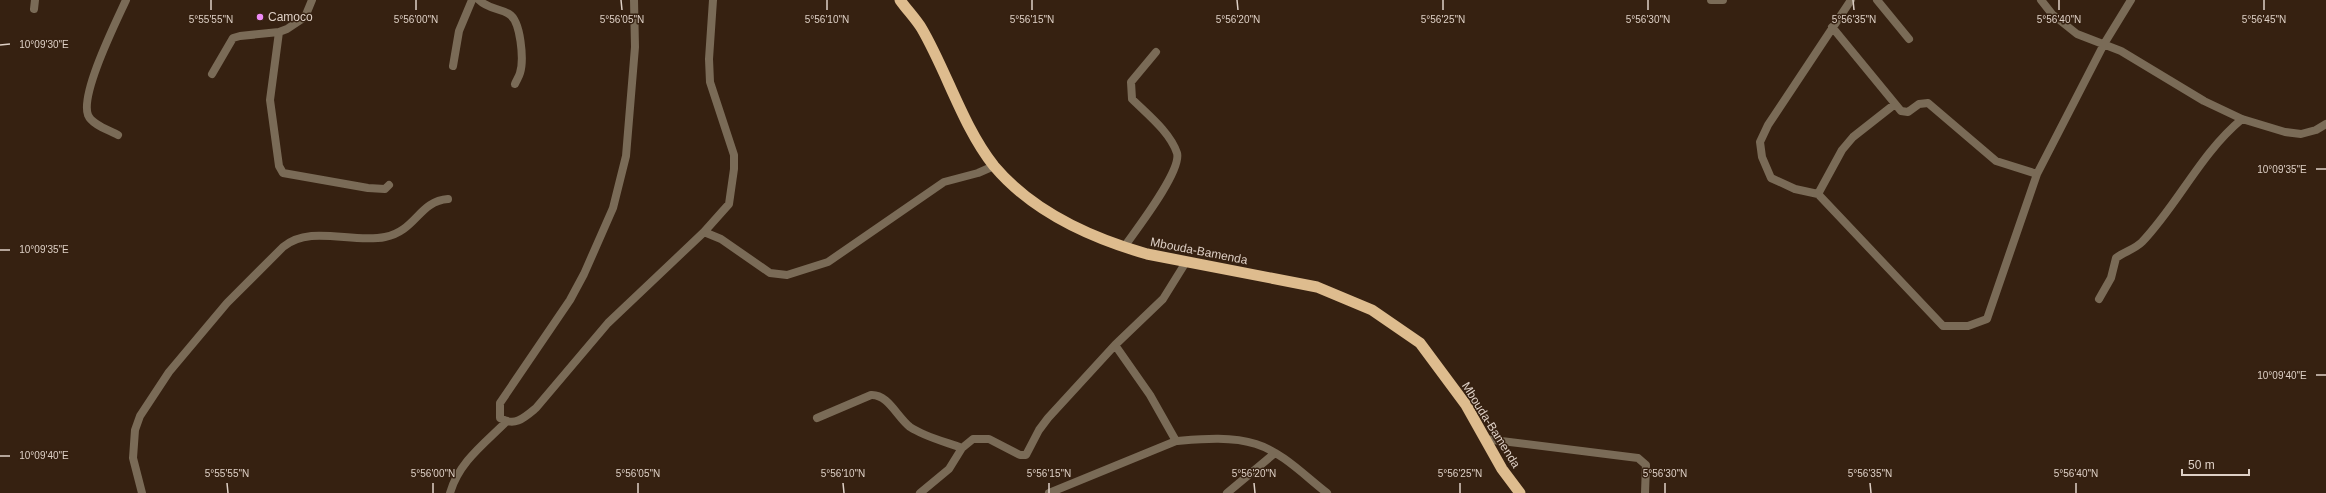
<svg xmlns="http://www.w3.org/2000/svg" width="2326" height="493" font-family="Helvetica,sans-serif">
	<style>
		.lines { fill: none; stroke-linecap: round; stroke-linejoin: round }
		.minor { stroke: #7a6b57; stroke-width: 8 }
		.trunk { stroke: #debc8e; stroke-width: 11 }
		.ticks { fill: none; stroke: #ded0c6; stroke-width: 1.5 }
		.poi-dot { fill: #ee8bf7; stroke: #362111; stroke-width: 1.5 }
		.labels { text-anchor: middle; stroke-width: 3; stroke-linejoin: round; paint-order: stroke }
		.poi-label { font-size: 12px; fill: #ded0c6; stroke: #362111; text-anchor: start }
		.street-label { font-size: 12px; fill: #ded0c6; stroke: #362111 }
		.ticks-label { font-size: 10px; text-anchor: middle; fill: #ded0c6; stroke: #362111; stroke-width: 3; stroke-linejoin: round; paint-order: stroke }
	</style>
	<rect width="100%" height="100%" fill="#362111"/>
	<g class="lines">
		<path class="minor" d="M479,0C488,9 499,8 509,14C521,21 524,60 520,73C519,77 516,81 515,84
			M634,0L635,47L626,156L613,208L584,274L570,300L500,403V418C515,427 524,418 536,408L608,323L704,232L729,204L734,169V155L710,82L709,59L713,0
			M1711,0H1723
			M1851,0L1768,125L1760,142L1762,157L1771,178L1795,189L1818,194L1943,326H1968L1987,319L2037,174L2104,44L2131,0
			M1877,0L1909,39
			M2041,0L2052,14L2077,34L2121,51L2204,101L2242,119L2285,132L2301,134L2316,130L2326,124
			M34,9L35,0
			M1832,27L1901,111L1908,112L1919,104L1928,103L1996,161L2037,174
			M279,32L270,100L279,166L283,173L368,188L385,189L389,185
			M453,66L459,31L472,0
			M212,74L233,38L240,36L279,32L287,29L305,17L312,0
			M118,135C109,130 92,125 88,115C80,94 116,22 126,0
			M1818,194L1842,150L1853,137L1895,104
			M704,232L721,239L770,273L787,275L828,262L944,182L978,173L994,166
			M1124,247C1136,230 1182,171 1177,153C1170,132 1147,114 1132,99L1131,82L1156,52
			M2099,299L2111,278L2116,258C2124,252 2135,249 2142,242C2179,203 2200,154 2242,119
			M1115,345L1150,395L1176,441
			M817,418L871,395C888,394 897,417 910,427C925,437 946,442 962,448
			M1485,439L1638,458L1646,465L1645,493
			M142,493L133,458L135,430L140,416L169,372L227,303L283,247C310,224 352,244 385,237C416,231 419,201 448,199
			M450,493C459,462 484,444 506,422
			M920,493L949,469L962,448L973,439H989L1020,455H1026L1039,430L1048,418L1115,345L1163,299L1186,262
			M1049,493L1176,441C1201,439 1231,436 1256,444C1282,452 1305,476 1327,493
			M1227,493L1275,453"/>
		<path class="trunk" d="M900,0C907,10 916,19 922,29C947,72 963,127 994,166C1032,211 1091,238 1147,254L1317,287L1372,310L1420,343L1466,405L1502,469L1520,493"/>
	</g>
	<path class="ticks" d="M211,0V10M416,0V10M621,0L622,10M827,0V10M1032,0V10M1237,0L1238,10M1443,0V10M1648,0V10M1853,0L1854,10M2059,0V10M2264,0V10M0,45L10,44M2316,169H2326M0,250H10M2316,375H2326M0,456H10M227,483L228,493M433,483V493M638,483V493M843,483L844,493M1049,483V493M1254,483L1255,493M1460,483V493M1665,483V493M1870,483L1871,493M2076,483V493"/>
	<circle class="poi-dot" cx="260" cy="17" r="4"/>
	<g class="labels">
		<g class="poi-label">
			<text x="268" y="21">Camoco</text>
		</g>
		<g class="street-label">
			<text transform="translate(1199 251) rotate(11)" y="4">Mbouda-Bamenda</text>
			<text transform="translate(1491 425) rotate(58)" y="4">Mbouda-Bamenda</text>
		</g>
	</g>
	<g class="ticks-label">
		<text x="211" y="23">5°55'55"N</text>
		<text x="416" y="23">5°56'00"N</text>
		<text x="622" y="23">5°56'05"N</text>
		<text x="827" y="23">5°56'10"N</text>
		<text x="1032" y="23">5°56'15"N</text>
		<text x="1238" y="23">5°56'20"N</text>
		<text x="1443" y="23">5°56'25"N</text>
		<text x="1648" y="23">5°56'30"N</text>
		<text x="1854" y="23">5°56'35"N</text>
		<text x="2059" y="23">5°56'40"N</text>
		<text x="2264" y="23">5°56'45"N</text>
		<text x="44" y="48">10°09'30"E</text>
		<text x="2282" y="173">10°09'35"E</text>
		<text x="44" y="253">10°09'35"E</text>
		<text x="2282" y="379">10°09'40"E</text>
		<text x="44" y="459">10°09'40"E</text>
		<text x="227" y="477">5°55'55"N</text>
		<text x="433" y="477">5°56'00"N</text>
		<text x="638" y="477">5°56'05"N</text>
		<text x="843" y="477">5°56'10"N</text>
		<text x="1049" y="477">5°56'15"N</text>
		<text x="1254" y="477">5°56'20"N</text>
		<text x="1460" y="477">5°56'25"N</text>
		<text x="1665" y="477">5°56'30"N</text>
		<text x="1870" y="477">5°56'35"N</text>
		<text x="2076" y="477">5°56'40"N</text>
	</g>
	<path d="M2182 469v6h67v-6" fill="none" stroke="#ded0c6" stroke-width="2"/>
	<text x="2188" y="469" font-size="12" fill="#ded0c6" stroke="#362111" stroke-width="3" paint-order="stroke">50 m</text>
</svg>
